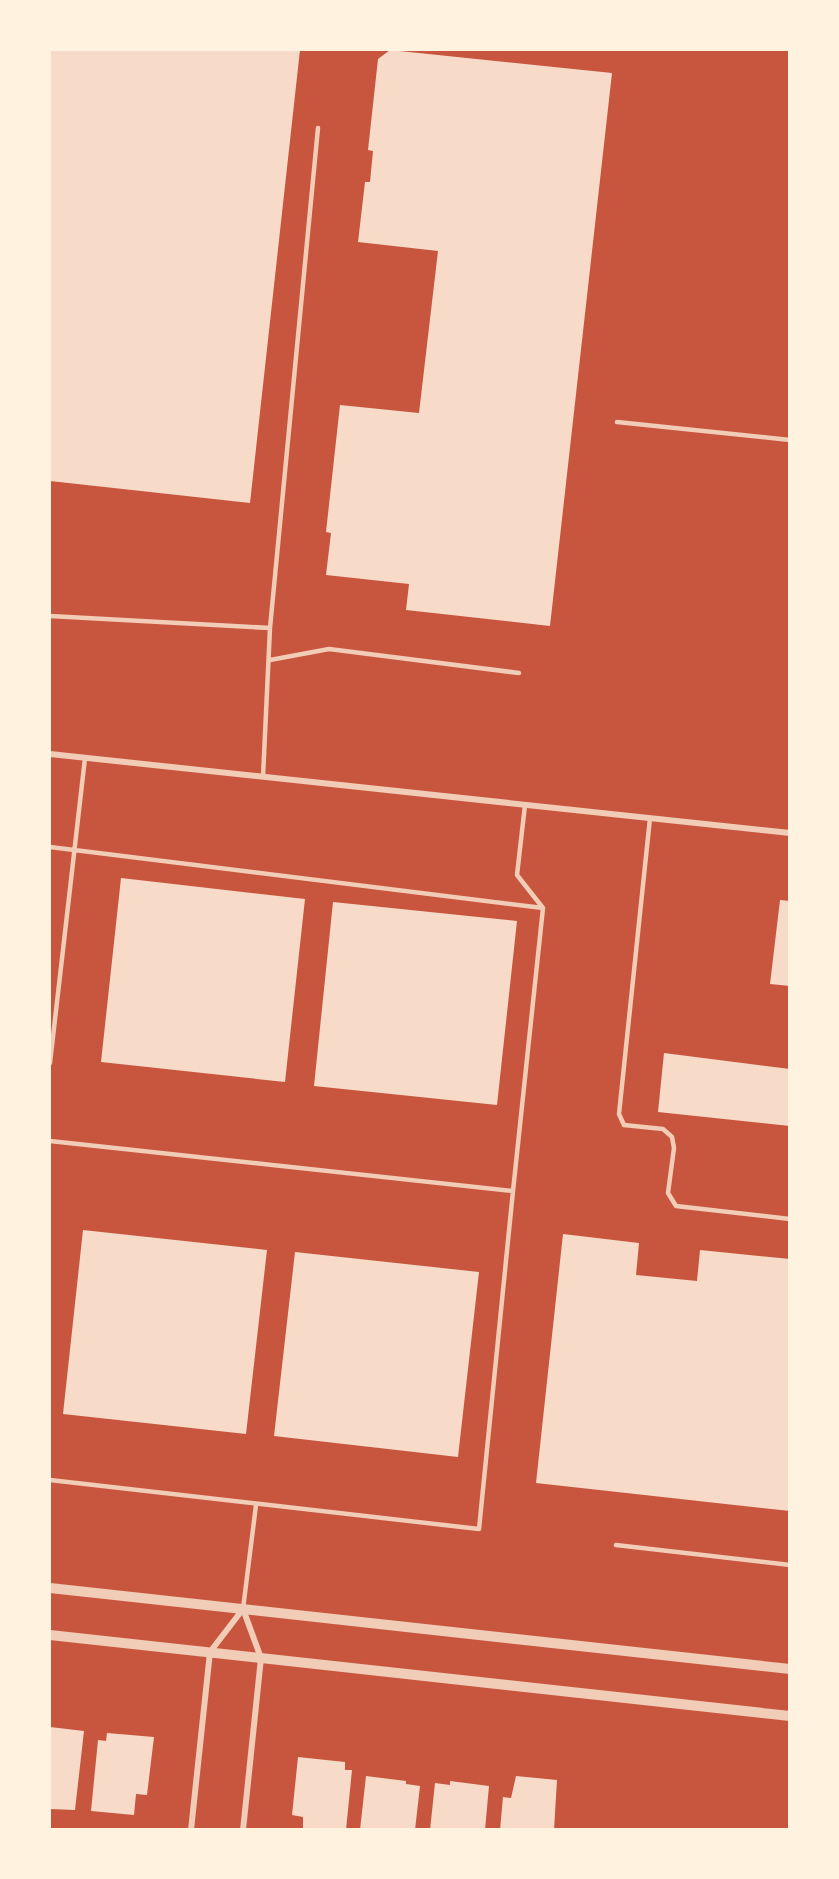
<svg xmlns="http://www.w3.org/2000/svg" width="839" height="1879" font-family="'Exo 2',sans-serif">
	<style>
		.building { fill: #f7dbc8 }
		.lines { fill: none; stroke-linecap: round; stroke-linejoin: round }
		.service { stroke: #f1ccb7; stroke-width: 4.5 }
		.minor { stroke: #f1ccb7; stroke-width: 6 }
		.tertiary { stroke: #f1ccb7; stroke-width: 10 }
	</style>
	<rect width="100%" height="100%" fill="#c8553d"/>
	<path class="building" d="M50,50H300L250,503L50,481Z
		M390,50L612,73L550,626L406,610L409,584L326,575L331,533L326,532L340,405L419,413L438,251L358,242L365,182H370L373,151L368,150L378,59Z
		M121,878L305,899L285,1082L101,1062Z
		M780,900L790,901V986L770,984Z
		M333,902L517,921L497,1105L314,1086Z
		M664,1053L790,1069V1126L658,1112Z
		M83,1230L267,1250L246,1434L63,1414Z
		M563,1234L639,1243L636,1275L697,1281L700,1250L790,1259V1511L536,1483Z
		M295,1252L479,1272L458,1457L274,1436Z
		M50,1727L84,1731L75,1810L50,1809Z
		M107,1733L154,1737L147,1795L136,1794L134,1815L91,1811L98,1740L106,1741Z
		M298,1757L345,1762V1770H352L346,1830H303V1817L292,1815Z
		M366,1776L406,1781V1784L420,1786L415,1830H360Z
		M516,1776L557,1780L554,1830H500L503,1797L511,1798Z
		M450,1781L489,1786L485,1830H430L435,1783L450,1785Z"/>
	<g class="lines">
		<path class="service" d="M617,422L790,440
			M50,616L270,628
			M270,660L329,649L519,673
			M263,777L270,628L318,128
			M650,818L619,1114L624,1125L663,1129L672,1137L674,1148L668,1193L676,1206L790,1219
			M50,847L543,908
			M50,1063L85,758
			M50,1141L513,1191L543,908L517,875L525,805
			M50,1480L479,1529L513,1191
			M616,1545L790,1565
			M243,1609L256,1505"/>
		<path class="minor" d="M50,754L790,833
			M243,1609L261,1658L243,1830
			M191,1830L210,1652L243,1609"/>
		<path class="tertiary" d="M50,1588L790,1669
			M50,1635L790,1716"/>
	</g>
	<rect width="839" height="1879" fill="none" stroke="#fff3e0" stroke-width="102"/>
</svg>
